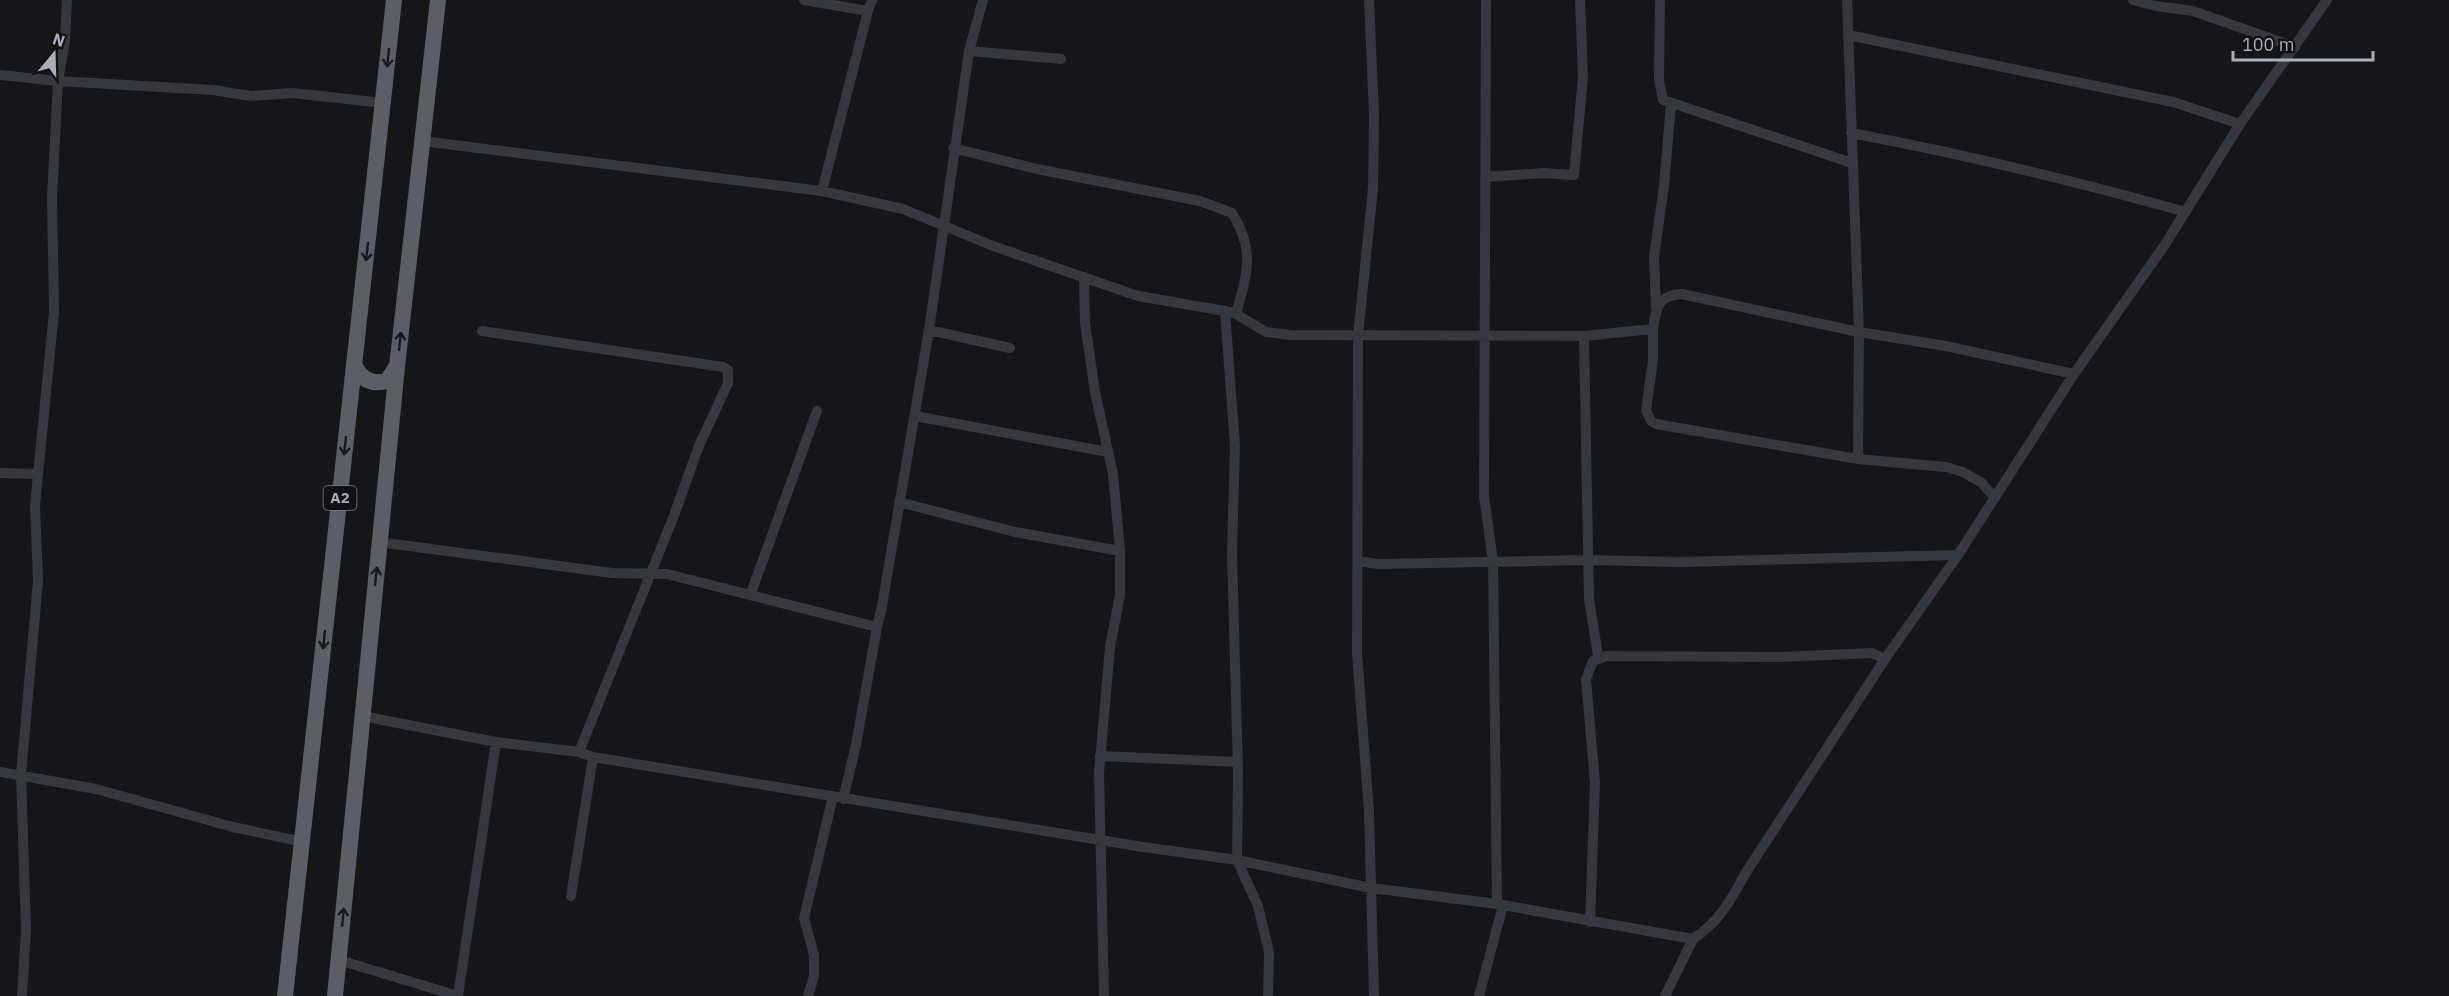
<svg xmlns="http://www.w3.org/2000/svg" width="2449" height="996" font-family="'IBM Plex Sans',sans-serif">
	<style>
		.lines { fill: none; stroke-linecap: round; stroke-linejoin: round }
		.minor { stroke: #37383d; stroke-width: 10 }
		.trunk { stroke: #5b5e65; stroke-width: 16 }
		.oneway { stroke: #18191b }
		.labels { text-anchor: middle; stroke-width: 4.5; stroke-linejoin: round; paint-order: stroke }
		.shield { fill: #111113; stroke: #7b7e86; stroke-width: 1.5 }
		.shield-label { font-size: 15px; font-weight: bold; fill: #a8adb8 }
	</style>
	<rect width="100%" height="100%" fill="#161618"/>
	<g class="lines">
		<path class="minor" d="M804,0L868,11L872,0
			M1369,0L1374,114L1373,188L1358,336L1357,653L1369,811L1374,996
			M1486,0L1484,496L1493,561L1497,904
			M1660,0L1659,80L1663,100L1852,163
			M1847,0L1859,332L1946,346L2074,374
			M2133,0L2156,6L2193,11L2295,47
			M1848,35L2173,102L2240,124
			M969,51L1061,59
			M0,75L58,81L65,41L67,0
			M1851,133C1964,154 2075,181 2186,212
			M422,141L822,191L903,209L993,246L1138,296L1225,311L1235,446L1232,554L1238,772L1237,860L1258,906L1269,952L1268,996
			M953,148L1037,169L1200,201L1232,213C1256,252 1247,273 1236,314L1230,312
			M1485,177L1544,173L1574,175L1583,76L1580,0
			M822,191L868,11
			M1084,277L1085,323L1095,392L1113,474L1120,551V595L1110,647L1099,773L1104,996
			M1656,309L1654,257L1664,186L1671,104
			M1236,314L1266,332L1291,335L1584,336L1653,329C1656,308 1658,295 1682,294L1859,332L1858,459
			M1653,329V360L1646,410L1651,421L1656,424L1858,459L1946,467L1963,472L1982,483L1995,498
			M929,330L1010,348
			M482,331L723,367L728,370V383L699,446L673,518L579,752
			M1584,336L1589,599L1598,656
			M915,416L1108,452
			M0,473L38,474
			M899,502L1015,532L1120,551
			M379,542L612,573L667,574L877,627L882,606L929,330L969,51L983,0
			M1358,561L1378,564L1588,560L1679,562L1958,555
			M751,593L817,411
			M362,716L496,742L579,752L593,757L1143,847L1237,860L1371,888L1497,904L1693,939C1719,922 1731,900 1745,874L1885,659L1958,555L2074,374L2164,246L2240,124L2327,0
			M1100,756L1238,762
			M0,772L96,789L233,827L303,842
			M843,799L856,745L877,627
			M571,896L593,757
			M1590,922L1595,783L1586,679L1593,661L1606,656L1780,657L1872,653L1885,659
			M339,960L458,996L496,742
			M22,996L26,929L21,775L38,581L35,505L54,312L52,198L58,81L213,90L251,96L293,93L383,103
			M808,996L814,976V955L804,918L833,796
			M1479,996L1503,905
			M1665,996L1693,939"/>
		<path class="trunk" d="M354,364C360,378 370,385 387,381L396,367
			M285,996L394,0
			M335,996L397,367L438,0"/>
	</g>
	<defs><path id="oneway-shaft" d="M-6 0H5M1.5-3L5.5 0L1.5 3" fill="none" stroke-width="1.6" stroke-linecap="round" stroke-linejoin="round" transform="scale(1.5)"/></defs>
	<g class="oneway">
		<use href="#oneway-shaft" transform="translate(388 58) rotate(96)"/>
		<use href="#oneway-shaft" transform="translate(367 252) rotate(96)"/>
		<use href="#oneway-shaft" transform="translate(400 341) rotate(-84)"/>
		<use href="#oneway-shaft" transform="translate(345 446) rotate(96)"/>
		<use href="#oneway-shaft" transform="translate(376 576) rotate(-84)"/>
		<use href="#oneway-shaft" transform="translate(324 640) rotate(96)"/>
		<use href="#oneway-shaft" transform="translate(343 917) rotate(-85)"/>
	</g>
	<g class="labels">
		<rect class="shield" x="323.5" y="486" width="33" height="24" rx="4.5"/>
		<g class="shield-label">
			<text x="340" y="503">A2</text>
		</g>
	</g>
	<g transform="translate(54 54) rotate(19)" stroke="#111113" stroke-width="4.5" paint-order="stroke">
	<path d="M0-4.5L10 22L0 15L-10 22Z" fill="#a8adb8"/>
	<text y="-9" font-size="16" font-weight="bold" text-anchor="middle" fill="#a8adb8">N</text>
	</g>
	<path d="M2233 51v9h140v-9" fill="none" stroke="#a8adb8" stroke-width="3"/>
	<text x="2242" y="51" font-size="18" fill="#a8adb8" stroke="#111113" stroke-width="4.5" paint-order="stroke">100 m</text>
</svg>
